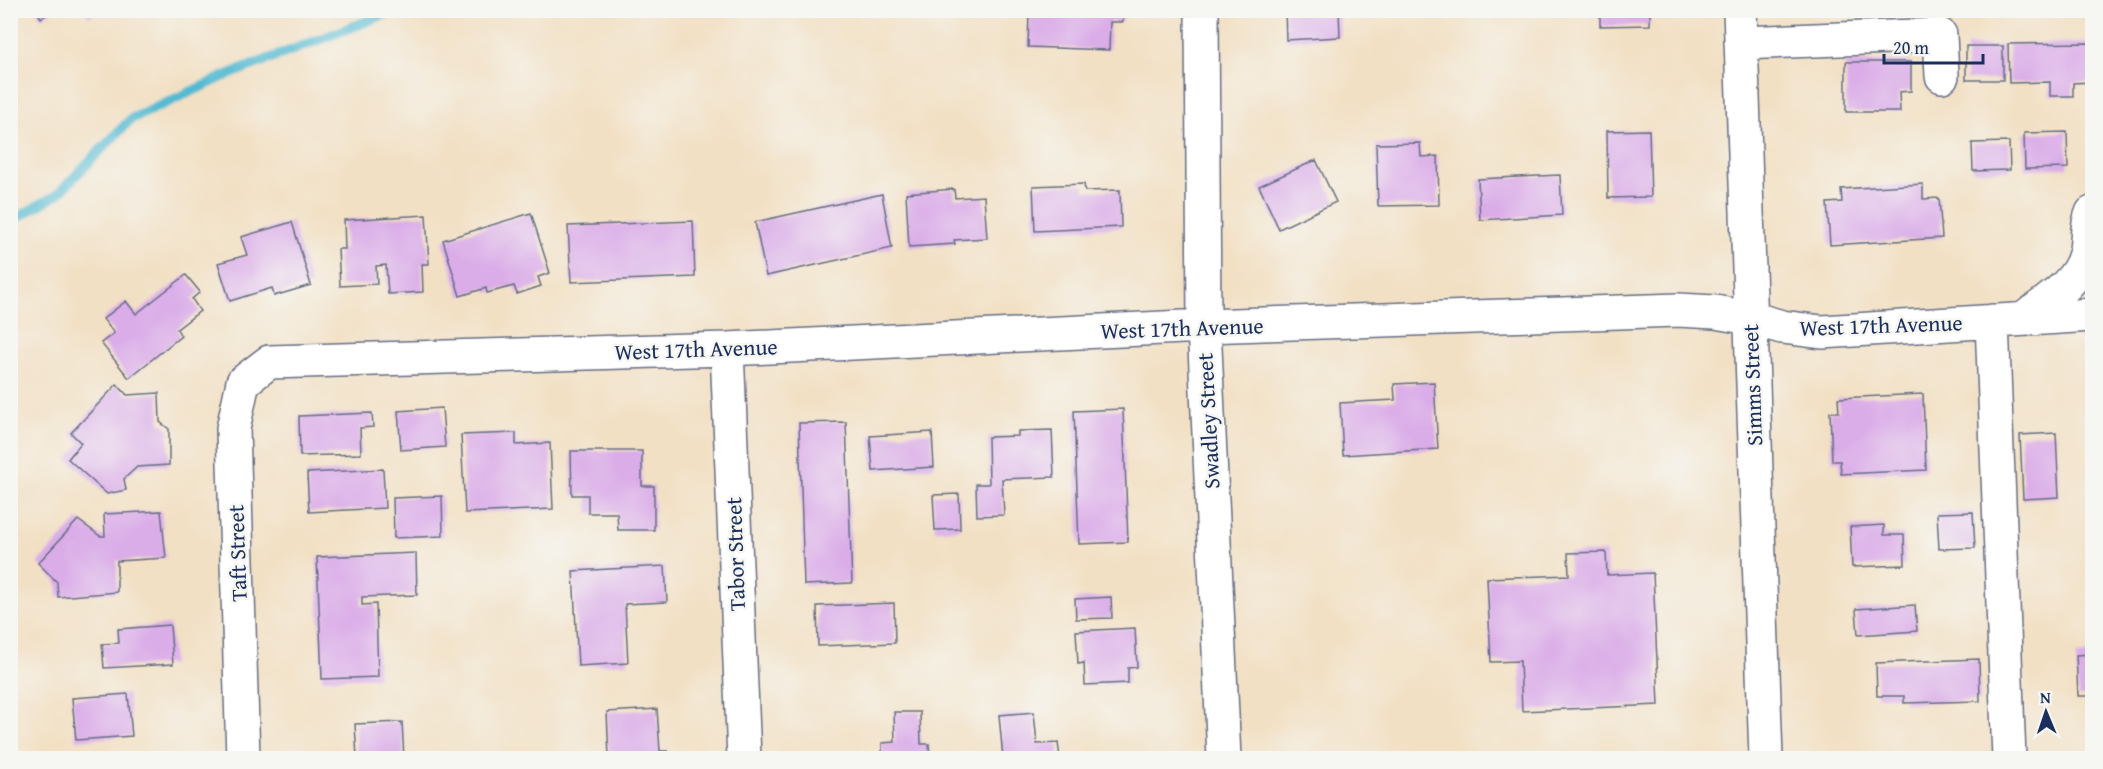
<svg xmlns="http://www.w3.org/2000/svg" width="2103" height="769" font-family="'Gentium Book Plus',serif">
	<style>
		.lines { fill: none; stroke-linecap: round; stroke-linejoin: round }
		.stream { stroke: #53bad2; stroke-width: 10 }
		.building { fill: #daace8 }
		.minor-casing { stroke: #666d82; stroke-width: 36 }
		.minor { stroke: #fff; stroke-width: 33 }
		.labels { text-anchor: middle; stroke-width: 5; stroke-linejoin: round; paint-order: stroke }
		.street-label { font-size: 22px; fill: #1b2f5e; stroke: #f6f6f2 }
	</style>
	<rect width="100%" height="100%" fill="#f6f6f2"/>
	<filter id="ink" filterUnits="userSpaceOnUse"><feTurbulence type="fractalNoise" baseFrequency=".0167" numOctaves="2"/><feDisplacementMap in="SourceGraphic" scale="12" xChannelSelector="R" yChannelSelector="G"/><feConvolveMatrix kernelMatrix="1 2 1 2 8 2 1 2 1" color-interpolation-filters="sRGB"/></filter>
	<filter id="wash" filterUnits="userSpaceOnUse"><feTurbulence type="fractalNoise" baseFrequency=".008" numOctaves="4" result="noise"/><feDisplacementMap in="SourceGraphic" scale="24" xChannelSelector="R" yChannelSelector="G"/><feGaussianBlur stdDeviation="1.35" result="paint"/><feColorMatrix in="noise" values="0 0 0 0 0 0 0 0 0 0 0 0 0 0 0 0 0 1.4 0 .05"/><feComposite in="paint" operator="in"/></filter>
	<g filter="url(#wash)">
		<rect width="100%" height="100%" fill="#f2e0c4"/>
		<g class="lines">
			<path class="stream" d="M10,222L58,194L131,119L225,76L396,10"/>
		</g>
		<g id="blocks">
			<path class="building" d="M36,10H54L41,18Z
				M85,10H98L89,17Z
				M1029,10H1123V22H1110L1109,50L1028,47Z
				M1285,10H1339L1340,37L1286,40Z
				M1600,10H1650V25L1600,26Z
				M2092,43V82L2073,83V96H2050V82L2009,83L2008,44Z
				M1966,46H2003V80H1966Z
				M1846,62H1911V91L1899,92L1900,112H1846Z
				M1649,130L1651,197L1608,198L1607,131Z
				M2067,132L2068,168L2025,169L2024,133Z
				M2009,142L2010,170L1973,171L1972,143Z
				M1420,143L1421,157L1438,156L1439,205L1378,206L1376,144Z
				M1316,160L1336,202L1279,229L1259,186Z
				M1560,175L1562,215L1480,220L1478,179Z
				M1084,184L1085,191L1120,190L1121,227L1035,231L1033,186Z
				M1923,184V199L1939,198L1942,238L1830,245L1827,203L1842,202L1841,189Z
				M954,189L955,198L984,196L987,238L954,240L955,244L909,247L906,193Z
				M882,194L892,248L766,276L755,222Z
				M531,213L550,273L538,277L541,286L517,294L514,286L487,293L486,288L460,296L443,240Z
				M426,215L429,264H422L423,292L388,294L386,265L376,266L377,284L340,286L338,249H345L344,220Z
				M693,221L695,277L571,282L568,226Z
				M292,222L311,285L274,296L272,288L230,301L218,263L247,255L241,237Z
				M186,275L200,292L192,299L200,311L177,329L181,336L129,378L101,343L114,333L103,319L126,301L136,314Z
				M1434,382L1438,449L1343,455L1340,403L1395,400L1394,384Z
				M117,384L127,395L159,393L160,422L169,429V465L137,467L124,479L126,490L107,494L68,459L81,443L71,433Z
				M1923,394L1926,470L1841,474L1840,461H1832L1830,412H1839L1838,398Z
				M442,408L445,447L401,450L398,411Z
				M1123,409L1128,542L1079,544L1074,411Z
				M372,413L373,427L360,428L361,454L300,456L299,416Z
				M846,422L852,583L804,585L799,423Z
				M1052,430L1054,477L1002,479L1004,515L977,516L976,484H989L988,437L1018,436V431Z
				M932,432L934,467L873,471L870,436Z
				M516,433V445L550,443L553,509L465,513L461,435Z
				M2056,433L2059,497L2023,499L2020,435Z
				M571,451H642V486H654V530H618L617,513H588V495H572Z
				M383,469L385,508L309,512L307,473Z
				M959,494L960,529L935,530L933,495Z
				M442,496L443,536L394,538L393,498Z
				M161,511L166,558L117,561V592L58,597L57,582L38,563L78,520L100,536H105L104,514Z
				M1973,512L1975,548L1939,549L1937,513Z
				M1884,525V535H1904L1905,565L1852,567L1850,527Z
				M1606,552L1607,575L1653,573L1659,705L1522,711L1520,661L1491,662L1487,578L1569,575L1568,553Z
				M416,553L417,595L362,597V605L376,604L378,677L322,679L317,557Z
				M665,566L667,602L625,604L628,663L578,666L573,571Z
				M1111,597L1112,618L1076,619L1075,599Z
				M894,603L895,643L818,646L817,606Z
				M1915,605L1917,631L1858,635L1856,609Z
				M170,625L173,664L104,668L102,644L119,643L118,629Z
				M1135,628L1137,667L1128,668V683L1085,685L1084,663L1078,664L1076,631Z
				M2092,654V696H2078L2076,655Z
				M1979,659L1980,701L1904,703V696H1877L1876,663Z
				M128,694L132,736L76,740L72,698Z
				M657,709L660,751H668L669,758H609L607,712Z
				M894,712H920L921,744H929L930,758H882V743L895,742Z
				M1034,712L1037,744L1058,743L1060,758H1003L999,715Z
				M402,722L404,758H357L355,724Z"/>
		</g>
	</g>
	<g filter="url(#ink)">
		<use href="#blocks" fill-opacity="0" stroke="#666d82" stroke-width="1.5"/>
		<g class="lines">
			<g class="minor-casing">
				<path id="minor" d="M1202,10L1204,326L1224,758
					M1740,10L1766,758
					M1741,43L1940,35L1942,76
					M2024,319C2046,301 2078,284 2085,254C2089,239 2085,230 2092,213
					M1992,321L2009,758
					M727,349L744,758
					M243,758L233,429L243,382L269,362L727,349L1204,326L1678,310L1715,312L1750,318L1782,327L1822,332L2092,315"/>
			</g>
			<use href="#minor" class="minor"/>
		</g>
	</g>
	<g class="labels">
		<g class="street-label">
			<text transform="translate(1881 325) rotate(-2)" y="8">West 17th Avenue</text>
			<text transform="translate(1182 328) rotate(-2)" y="8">West 17th Avenue</text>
			<text transform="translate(696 349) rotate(-2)" y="8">West 17th Avenue</text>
			<text transform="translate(1752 385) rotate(-92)" y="8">Simms Street</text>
			<text transform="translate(1208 421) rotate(-93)" y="8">Swadley Street</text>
			<text transform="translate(237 553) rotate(-92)" y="8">Taft Street</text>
			<text transform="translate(735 554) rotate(-92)" y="8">Tabor Street</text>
		</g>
	</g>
	<rect width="2103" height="769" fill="none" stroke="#f6f6f2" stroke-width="36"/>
	<g transform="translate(2046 712) rotate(358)" stroke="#f6f6f2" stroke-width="4.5" paint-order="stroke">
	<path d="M0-4.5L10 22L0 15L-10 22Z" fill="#1b2f5e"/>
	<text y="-9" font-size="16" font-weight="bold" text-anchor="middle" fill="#1b2f5e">N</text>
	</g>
	<path d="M1884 54v9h99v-9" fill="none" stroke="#1b2f5e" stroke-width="3"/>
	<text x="1893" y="54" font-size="18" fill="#1b2f5e" stroke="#f6f6f2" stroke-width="4.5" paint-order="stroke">20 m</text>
</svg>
